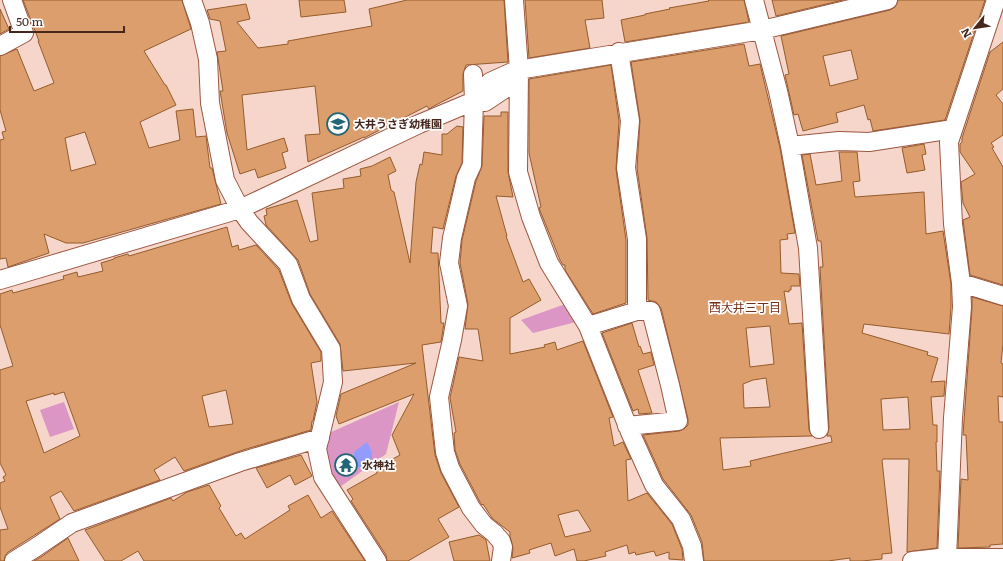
<svg xmlns="http://www.w3.org/2000/svg" width="1003" height="561" font-family="Literata,'Noto Sans JP',serif">
	<style>
		.green { fill: #db96c5 }
		.water { fill: #949bfe }
		.building { fill: #dc9e6d; stroke: #955c2b; fill-rule: evenodd }
		.lines { fill: none; stroke-linecap: round; stroke-linejoin: round }
		.minor-casing { stroke: #9c5740; stroke-width: 20 }
		.minor { stroke: #fff; stroke-width: 18 }
		.labels { text-anchor: middle; stroke-width: 3.5; stroke-linejoin: round; paint-order: stroke }
		.poi-label { font-size: 11px; font-weight: bold; fill: #45271d; stroke: #fefefe; text-anchor: start }
		.neighbourhood-label { font-size: 12px; fill: #73321c; stroke: #fefefe }
	</style>
	<rect width="100%" height="100%" fill="#f6d5cb"/>
	<path class="green" d="M568,303L580,321L533,333L521,320Z
		M64,402L74,429L50,437L40,410Z
		M399,402L386,454L333,492L320,437Z"/>
	<path class="water" d="M367,442L372,452V460L361,469L353,463L354,452Z"/>
	<path class="building" d="M23,0H182L191,29L144,51L165,85H166L176,105L140,122L149,148L180,140L176,111L193,109L196,137L206,136L210,168H212L221,204L83,243H66L44,234L49,253L8,267L6,258L0,259V140L4,139L2,132L6,131L0,110V56L17,49L34,91L54,83L38,41H39ZM85,132L96,164L71,171L65,138Z
		M299,0H344L346,12L301,17Z
		M407,0H504L508,62L466,65L463,74V91L432,107L429,109L427,106L364,138V137L308,162L305,135L320,134L315,86L242,95L247,150L284,138L288,151L282,153L286,168L258,178L255,169L240,174L227,133L220,91H223L217,52L226,51L220,21L210,19L207,10L246,4L250,19L237,22L258,48L288,44V41L372,26L369,9Z
		M525,0H602L604,18L585,20L590,48L529,58Z
		M708,0H744L749,22L625,42L621,20L645,15V14L670,9L669,8L709,1Z
		M772,0H843L776,16Z
		M898,0H985L945,120L873,131L870,119L868,120L864,105L836,113L838,122L803,131L798,114L794,115L785,75L789,74L781,36L890,10L895,7ZM851,50L858,79L830,86L823,56Z
		M0,9L9,29L0,34Z
		M1003,42V89L996,95L1003,104V135L991,143L994,147L992,148L1003,167V285L970,275L963,220L970,217L963,203L961,182L975,174L960,152V144L962,142V138L990,52Z
		M744,44L749,66L760,64L780,148L795,233L787,234L788,239L780,240L781,273L799,274L800,286H791V290H789V292L784,291L789,324L802,323L809,430L812,436L720,438L723,470L751,466L750,461L832,442L831,436H827L829,428L820,267H823L821,241H818L802,155L810,154L816,185L842,181L839,152H857L860,181L853,182L855,197L924,192L926,234L943,231L951,284V307L949,334L864,324L862,333L928,352L927,355L938,358L931,382L945,381L944,396L931,397L933,425H937V442H936L937,471H940L937,548L907,552L909,459H883L882,460L892,553L882,554V559L862,561H850V558L828,561H704L702,542L691,515L663,479L643,435L679,431L684,429L688,425V419L661,308L656,302L648,300L647,238L637,168L640,120L631,62ZM770,326L774,364L750,367L746,328ZM766,378L770,407L744,408L743,384L753,380ZM908,397L910,429L883,430L881,399Z
		M611,65L619,121L616,169L626,240V303L593,314L565,270V265H563L560,260L539,208L541,207L529,153V79Z
		M501,112H508V172L513,197L496,196L507,236H506L523,282L529,279L541,300L510,318V354L545,347L544,345L555,342L557,350L583,341L613,417L609,418L614,446L623,442L631,459L626,460L628,501L647,493L672,524L682,549L683,560L669,559V552L656,556L654,551L636,555L635,552L629,554L627,545L605,552L606,556L584,561H577L574,549L555,556L551,543L529,550L530,553L512,558L513,548L510,536V532L492,518L483,504L482,505L480,502L460,464L455,450L454,433L456,432L450,398L459,357L483,361L478,329H465L468,304L460,263L462,240L476,181L482,166L484,116H501ZM578,510L591,531L565,537L558,515Z
		M457,126L463,127L462,163L456,176L443,229L433,227L431,253H438L441,323H444L441,342L422,345L435,455L441,473L459,507L438,519L449,537L408,561H387L386,555L351,501L353,499L347,490L377,473L376,471L390,463L389,461L400,455L392,435L414,394L339,424L336,416L341,394L416,363L343,371L340,344L310,294L298,260L266,225L264,216L267,215L266,209L297,200L310,242L318,240L312,193L344,188L343,179L361,176L360,169L372,166L390,157L396,171L388,175L391,190L394,192L410,263L416,182L420,164L422,165L424,152L442,155V134H447Z
		M924,144L926,154L922,155L925,170L907,173L902,148Z
		M227,227L232,247L238,245L239,250L256,245L279,270L292,304L321,352V361L311,363L317,402L313,421H312L311,430L243,450L184,471L175,457L154,470L160,480L74,511L61,491L50,497L60,519L8,552L5,556L4,561H0V530L8,529L0,507V483L5,481L3,477L6,475L0,463V370L13,366L0,325V294L12,290L13,293L64,279L63,276L77,272L78,277L103,271L101,263L114,259V258L128,254L129,256ZM226,390L233,424L209,427L202,396ZM64,392L80,436L44,453L26,401L54,393V395Z
		M972,297L1003,306V344L1001,363L1003,364V397L998,396L999,422H1003V544L990,545V547L958,548L961,479L968,480L966,435H963L972,308Z
		M632,323L639,347L640,346L643,354L651,352L654,365L638,370L652,413L639,414L638,409L633,411L602,333Z
		M301,455L312,476L295,485L290,475L267,488L256,468Z
		M209,485L221,506L219,508L236,536L241,533L245,539L290,510L288,506L308,495L321,518L332,511L365,561H144L138,551L121,561H105L85,530L171,498L173,501L187,492Z
		M479,535L486,540L490,561H454L449,542Z
		M68,538L79,561H34L41,557Z"/>
	<g class="lines">
		<g class="minor-casing">
			<path id="minor" d="M192,0L200,23L208,59L210,103L225,180L240,209L249,222L288,264L301,299L331,349L333,382L317,449L323,477L377,561
				M514,0L519,70L518,172L531,217L549,263L588,326L630,432L654,485L681,519L692,546L694,561
				M754,0L778,91L790,146L808,248L819,429
				M0,46L24,33L12,0
				M473,74L474,101L472,165L466,178L452,238L449,263L458,306L452,340L439,397L445,452L450,468L471,508L484,525L494,533L501,541L503,547L501,561
				M474,101L490,82L512,72L530,68L762,30L888,0
				M790,146L839,141L869,142L953,129
				M0,280L240,209L419,124L474,101L485,102L506,88L519,70
				M961,283L1003,296
				M588,326L637,311V239L626,168L630,121L619,52
				M627,426L678,421L670,385L651,311H637
				M947,558L953,418L962,307L961,283L953,224L949,142L996,0
				M14,561L35,548L72,523L240,462L320,438
				M912,561L939,558H1003"/>
		</g>
		<use href="#minor" class="minor"/>
	</g>
	<defs>
		<g id="school-ring" transform="scale(1.15)"><circle r="9.5" fill="#fefefe" stroke="#226577" stroke-width="1.5"/><path d="M0-5L7-2L0 1L-7-2ZM-4 1L0 2.5L4 1V4Q0 6-4 4Z" fill="#226577"/></g>
		<g id="temple-ring" transform="scale(1.15)"><circle r="9.5" fill="#fefefe" stroke="#226577" stroke-width="1.5"/><path d="M0-6L5-2H3V0L6.5 2.5H4V6H1.5V3h-3V6H-4V2.5H-6.5L-3 0V-2H-5Z" fill="#226577"/></g>
	</defs>
	<g fill-rule="evenodd">
		<use href="#school-ring" x="338" y="124"/>
		<use href="#temple-ring" x="346" y="465"/>
	</g>
	<g class="labels">
		<g class="poi-label">
			<text x="354" y="128">大井うさぎ幼稚園</text>
			<text x="362" y="469">水神社</text>
		</g>
		<g class="neighbourhood-label">
			<text x="745" y="312">西大井三丁目</text>
		</g>
	</g>
	<g transform="translate(975 28) rotate(240)" stroke="#fefefe" stroke-width="3" paint-order="stroke">
	<path d="M0-3L7 15L0 10L-7 15Z" fill="#45271d"/>
	<text y="-6" font-size="11" font-weight="bold" text-anchor="middle" fill="#45271d">N</text>
	</g>
	<path d="M10 26v6h114v-6" fill="none" stroke="#45271d" stroke-width="2"/>
	<text x="16" y="26" font-size="12" fill="#45271d" stroke="#fefefe" stroke-width="3" paint-order="stroke">50 m</text>
</svg>
